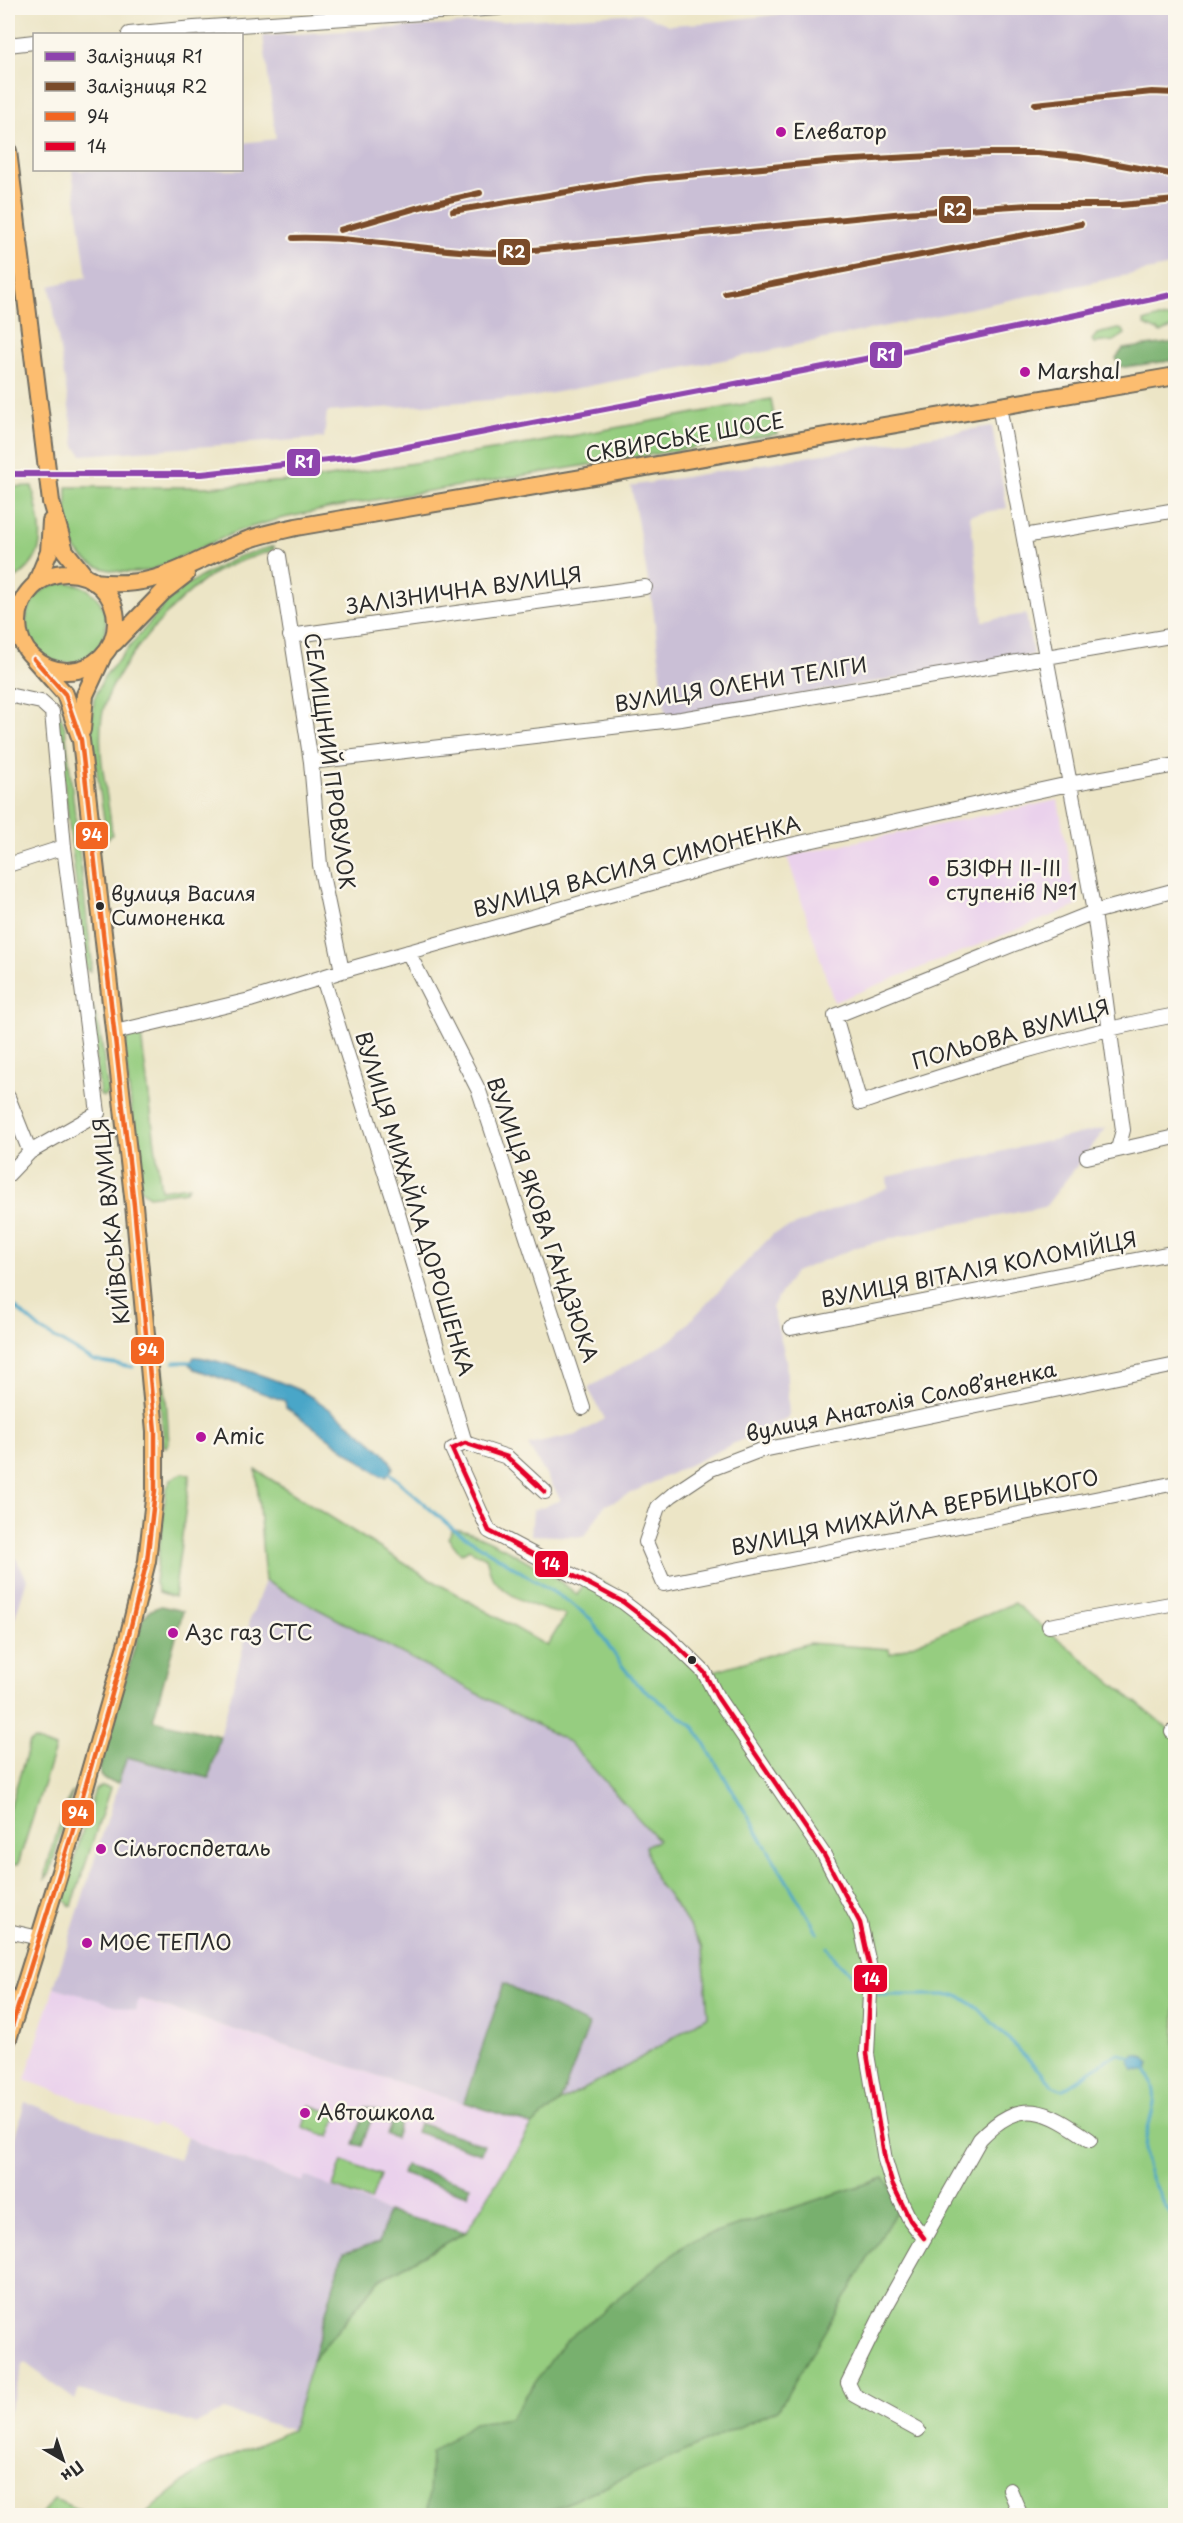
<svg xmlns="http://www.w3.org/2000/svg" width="1183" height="2523" font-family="'Playpen Sans',sans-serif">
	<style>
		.built { fill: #ead1ec }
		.industrial { fill: #cabfd6 }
		.green { fill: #96cd80; stroke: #607c56; stroke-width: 1.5 }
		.forest { fill: #78b06e; stroke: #526e4c; stroke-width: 1.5 }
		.water { fill: #4aa6c8; stroke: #3a687a; stroke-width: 1.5 }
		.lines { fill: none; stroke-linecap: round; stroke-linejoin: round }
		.stream { stroke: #4aa6c8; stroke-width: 3 }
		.minor-casing { stroke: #6f6c61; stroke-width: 16 }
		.major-casing { stroke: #6f6c61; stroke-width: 20 }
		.minor { stroke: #fff; stroke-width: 14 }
		.major { stroke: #fcbd6f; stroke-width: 16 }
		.bus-1-casing { stroke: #fbf7ec; stroke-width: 9 }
		.bus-2-casing { stroke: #fbf7ec; stroke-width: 9 }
		.bus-1 { stroke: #f26522; stroke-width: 4.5 }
		.bus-2 { stroke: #e4002b; stroke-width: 4.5 }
		.rail-1-casing { stroke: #fbf7ec; stroke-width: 10 }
		.rail-2-casing { stroke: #fbf7ec; stroke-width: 10 }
		.rail-1 { stroke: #8e44ad; stroke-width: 6 }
		.rail-2 { stroke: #7a4b2a; stroke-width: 6 }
		.poi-dot { fill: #b5179e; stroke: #fbf7ec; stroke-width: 2 }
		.bus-dot { fill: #2b2b2b; stroke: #fbf7ec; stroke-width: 2 }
		.labels { text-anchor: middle; stroke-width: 5; stroke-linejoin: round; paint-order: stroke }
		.bus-label { font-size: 20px; fill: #2b2b2b; stroke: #fbf7ec; text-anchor: start }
		.poi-label { font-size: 21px; fill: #2b2b2b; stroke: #fbf7ec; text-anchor: start }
		.street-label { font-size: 21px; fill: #2b2b2b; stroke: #fbf7ec }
		.line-badge { stroke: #fbf7ec; stroke-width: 2 }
		.badge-label { font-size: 16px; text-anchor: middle; font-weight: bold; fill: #fff }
	</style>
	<rect width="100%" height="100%" fill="#fbf7ec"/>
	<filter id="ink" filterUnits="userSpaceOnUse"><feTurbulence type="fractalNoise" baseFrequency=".0167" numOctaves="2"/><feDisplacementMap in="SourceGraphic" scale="12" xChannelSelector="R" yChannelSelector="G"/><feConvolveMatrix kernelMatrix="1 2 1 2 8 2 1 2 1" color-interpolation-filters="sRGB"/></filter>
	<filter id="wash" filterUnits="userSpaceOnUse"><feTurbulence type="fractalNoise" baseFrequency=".008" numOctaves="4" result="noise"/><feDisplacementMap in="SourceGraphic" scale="24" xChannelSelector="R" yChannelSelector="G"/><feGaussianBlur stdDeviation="1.35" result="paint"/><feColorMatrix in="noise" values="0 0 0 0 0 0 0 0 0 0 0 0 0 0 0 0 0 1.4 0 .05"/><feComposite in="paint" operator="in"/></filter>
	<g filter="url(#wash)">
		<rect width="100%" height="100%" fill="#ece5c6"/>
		<path class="built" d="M1058,800L1077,906L834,1002L787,856Z
			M54,1987L135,2010L138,1999L532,2125L466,2232L388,2212L306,2177L303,2182L200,2144L173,2129L156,2124L154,2127L25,2080Z"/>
		<path class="industrial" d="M875,8H1175V265L754,354L532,397L327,412L324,438L82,455L75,446L50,286L87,277L72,170H242V143L276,139L263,36L640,13L669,25L702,23L818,10L843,11Z
			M992,426L1007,508L970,515L983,621L1026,614L1033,655L666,717L653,608L631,486Z
			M1106,1128L1045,1207L930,1229L860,1246L795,1272L772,1307L786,1359L789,1417L604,1506L584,1537L531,1535L533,1510L561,1500L528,1445L576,1435L605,1419L588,1388L674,1338L773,1234L888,1188L887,1177Z
			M8,1544L27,1579L8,1640Z
			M265,1581L569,1742L658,1840L645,1848L655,1879L681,1913L703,1948L708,2017L629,2065L560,2102L532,2125L139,1999L135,2011L54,1987L127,1757L209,1778L251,1617Z
			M25,2102L179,2160L187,2137L200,2144L303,2182L305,2176L388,2212L380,2244L343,2254L292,2430L224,2410L196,2424L79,2390L75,2400L24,2362L8,2416V2160Z"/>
		<path class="green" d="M1156,318H1175V326L1161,333L1145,325L1144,322Z
			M1118,329L1123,330L1125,334L1114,341L1094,343L1092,340L1097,334Z
			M771,399L777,434L356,503L279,519L238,531L151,570C120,576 78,570 69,534C65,520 67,502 67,487H207L317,479L534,443Z
			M32,486C41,528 53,558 8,583V487Z
			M274,546V549L271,551C252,557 233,562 216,572C176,597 110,669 102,716C96,755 109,797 112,835L107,839L91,731L94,699L104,677L168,601L188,584L237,557Z
			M26 623a40 40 0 1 1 80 0a40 40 0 1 1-80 0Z
			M56,710L59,712L65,728L92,963L90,971L86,970Z
			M90,1005L93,1007L100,1031L108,1092L104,1097L100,1095Z
			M134,1033L141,1035L161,1190L189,1186L186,1191L149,1196L141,1190L124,1047L129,1034Z
			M156,1356C167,1369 167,1424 169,1443L166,1447L164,1446Z
			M256,1470L418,1572L547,1646L566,1615C543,1611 504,1597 492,1576C489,1571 488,1563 486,1558L469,1549L461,1554L448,1538L453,1529C477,1529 559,1577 577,1595L590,1575L627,1597L711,1672L809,1643L889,1649L890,1654L1014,1603L1175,1734V2515L142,2516L202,2468L292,2430L312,2361L379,2280L466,2232L532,2125L560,2102L629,2065L708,2016L703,1948L681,1913L655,1879L645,1847L658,1840L569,1742L265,1581Z
			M183,1473L190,1475L174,1597L159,1592L155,1583L166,1490L171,1479Z
			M34,1740L55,1748L18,1864L8,1866V1813L30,1742Z
			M102,1786L110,1788L72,1906H70L64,1899V1893L95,1790Z
			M72,1793L50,1873L45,1879C45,1870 66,1799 72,1793Z
			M310,2105L338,2115L330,2137L303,2127Z
			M342,2161L380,2175L371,2201L333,2187Z
			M55,2499L89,2515H40Z"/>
		<path class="forest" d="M1175,342V360L1125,367L1119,366L1116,358L1123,349Z
			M161,1606L183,1611L153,1720L220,1736L209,1778L127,1757L118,1783L103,1779L99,1770L143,1618L151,1610Z
			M504,1983L589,2025L560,2102L532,2125L464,2102Z
			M366,2107L402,2119L395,2138L387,2135L391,2124L372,2117L362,2146L354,2144Z
			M419,2123L484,2145L481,2153L416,2132Z
			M405,2165L470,2186L468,2195L402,2174Z
			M884,2178L901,2203L778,2410L540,2515L428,2516L431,2453L474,2423L510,2418L564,2342L688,2242Z
			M388,2212L466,2232L379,2280L312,2361L343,2253L379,2243Z"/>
		<path class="water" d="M194,1357C210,1356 286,1383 303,1392C319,1400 392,1452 393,1468L386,1477L381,1476L286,1407L285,1401L195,1369L190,1364Z
			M1135,2055L1146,2057L1150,2064L1147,2071L1133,2070L1129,2062Z"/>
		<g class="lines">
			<path class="stream" d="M8,1301L41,1330L94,1361L133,1367
				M174,1362H194
				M388,1472L453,1529L569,1602L591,1619L620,1663L636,1683L695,1728L818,1933
				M827,1947L835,1960L862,1982
				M878,1995H958L979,2009L1054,2086L1063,2090L1118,2053L1134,2060
				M1146,2070C1166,2103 1144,2119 1145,2151C1146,2177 1162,2200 1176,2223"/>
		</g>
	</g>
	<g filter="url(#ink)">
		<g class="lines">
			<g class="minor-casing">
				<path id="minor" d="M129,34L194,28L499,8
					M8,45L34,42
					M999,406L1094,912L1123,1130L1118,1149
					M1024,536L1176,510
					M279,556L311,762L320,865L342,971
					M290,636L645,587
					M8,695L41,702L52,712L64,847L98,1113
					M311,762L681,719L1176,635
					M8,865L64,847
					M1176,890L1094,912L835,1016L860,1103C964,1068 1068,1035 1176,1015
					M408,952L479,1091L583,1408
					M323,978L397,1210L465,1443
					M115,1032L250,1000L342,971L768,850L1069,784L1176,765
					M8,1097L30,1152
					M1087,1157L1176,1137
					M8,1175L30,1152L98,1113
					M791,1328L1176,1252
					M1176,1365L758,1451L711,1469L672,1495L658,1507L646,1542L664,1584L1176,1483
					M545,1492L507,1457L465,1443L452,1449L489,1531L623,1602L666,1635L704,1672L717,1697L824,1855L860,1923L871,1973L867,2054L885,2160L892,2183L910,2220L924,2238
					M1049,1626L1176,1603
					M1172,1732L1176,1731
					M8,1931L39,1938
					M918,2430L854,2395L848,2383L885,2308L980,2139C1021,2096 1046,2109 1090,2140
					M1010,2490L1021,2516"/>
			</g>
			<g class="major-casing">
				<path id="major" d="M8,151L51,502L65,551L85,576
					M18 622a49 49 0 1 1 98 0a49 49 0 1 1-98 0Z
					M37,581L49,552L51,521
					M94,582C163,590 188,561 247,540C263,534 279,531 296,527L1176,376
					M114,643L163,592L186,574
					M82,730L85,695L102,658
					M8,2039L72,1833L127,1642L147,1561L155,1491V1431L134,1205L81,740L65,694L34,659"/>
			</g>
			<use href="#minor" class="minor"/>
			<use href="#major" class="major"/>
			<g class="bus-1-casing">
				<path id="bus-1" d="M8,2039L72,1833L127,1642L147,1561L155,1491V1431L134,1205L81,740L65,694L34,659"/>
			</g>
			<g class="bus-2-casing">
				<path id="bus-2" d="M545,1492L507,1457L465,1443L452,1449L489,1531L623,1602L666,1635L704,1672L717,1697L824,1855L860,1923L871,1973L867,2054L885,2160L892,2183L910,2220L924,2238"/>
			</g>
			<use href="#bus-1" class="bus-1"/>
			<use href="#bus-2" class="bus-2"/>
			<g class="rail-1-casing">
				<path id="rail-1" d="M8,474H202L355,457L886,355L1176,294"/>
			</g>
			<g class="rail-2-casing">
				<path id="rail-2" d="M1035,104L1152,92L1176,93
					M453,211L645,179L836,161L989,153H1037L1079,157L1176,175
					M340,230L427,205L480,193
					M293,238C364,236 433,253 504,253L904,213L1029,205H1121L1176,200
					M725,293L1081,224"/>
			</g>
			<use href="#rail-1" class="rail-1"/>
			<use href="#rail-2" class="rail-2"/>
		</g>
	</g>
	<g class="poi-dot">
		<circle cx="781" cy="132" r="6"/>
		<circle cx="1025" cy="372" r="6"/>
		<circle cx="934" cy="881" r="6"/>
		<circle cx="201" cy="1437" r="6"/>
		<circle cx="173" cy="1633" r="6"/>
		<circle cx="101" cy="1849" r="6"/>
		<circle cx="87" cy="1943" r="6"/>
		<circle cx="305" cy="2113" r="6"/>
	</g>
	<g class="bus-dot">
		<circle cx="100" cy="906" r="5"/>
		<circle cx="692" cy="1660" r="5"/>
	</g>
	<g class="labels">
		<g class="bus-label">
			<text x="111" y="901">вулиця Василя<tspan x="111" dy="24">Симоненка</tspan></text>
		</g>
		<g class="poi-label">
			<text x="793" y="139">Елеватор</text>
			<text x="1037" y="379">Marshal</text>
			<text x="946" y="876">БЗІФН ІІ-ІІІ<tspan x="946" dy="24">ступенів №1</tspan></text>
			<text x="213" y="1444">Amic</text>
			<text x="185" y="1640">Азс газ СТС</text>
			<text x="113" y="1856">Сільгоспдеталь</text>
			<text x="99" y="1950">МОЄ ТЕПЛО</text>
			<text x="317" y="2120">Автошкола</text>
		</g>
		<g class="street-label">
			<text transform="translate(685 438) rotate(-10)" y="7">СКВИРСЬКЕ ШОСЕ</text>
			<text transform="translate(464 591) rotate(-8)" y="7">ЗАЛІЗНИЧНА ВУЛИЦЯ</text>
			<text transform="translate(741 685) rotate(-9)" y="7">ВУЛИЦЯ ОЛЕНИ ТЕЛІГИ</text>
			<text transform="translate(329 761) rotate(82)" y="7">СЕЛИЩНИЙ ПРОВУЛОК</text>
			<text transform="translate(637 867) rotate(-15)" y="7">ВУЛИЦЯ ВАСИЛЯ СИМОНЕНКА</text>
			<text transform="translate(1011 1035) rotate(-16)" y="7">ПОЛЬОВА ВУЛИЦЯ</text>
			<text transform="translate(414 1204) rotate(73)" y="7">ВУЛИЦЯ МИХАЙЛА ДОРОШЕНКА</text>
			<text transform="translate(542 1220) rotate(71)" y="7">ВУЛИЦЯ ЯКОВА ГАНДЗЮКА</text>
			<text transform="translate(112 1221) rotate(-96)" y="7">КИЇВСЬКА ВУЛИЦЯ</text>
			<text transform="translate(979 1270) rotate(-11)" y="7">ВУЛИЦЯ ВІТАЛІЯ КОЛОМІЙЦЯ</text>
			<text transform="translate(901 1402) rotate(-12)" y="7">вулиця Анатолія Соловʼяненка</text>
			<text transform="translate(915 1513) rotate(-11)" y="7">ВУЛИЦЯ МИХАЙЛА ВЕРБИЦЬКОГО</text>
		</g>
	</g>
	<g class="line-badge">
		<rect x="938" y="195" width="34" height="29" rx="6" fill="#7a4b2a"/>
		<rect x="497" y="238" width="34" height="28" rx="6" fill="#7a4b2a"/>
		<rect x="869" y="341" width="34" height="28" rx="6" fill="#8e44ad"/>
		<rect x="286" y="448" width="35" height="29" rx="6" fill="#8e44ad"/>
		<rect x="75" y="821" width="34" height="29" rx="6" fill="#f26522"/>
		<rect x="130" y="1336" width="35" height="29" rx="6" fill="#f26522"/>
		<rect x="534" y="1550" width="35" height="28" rx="6" fill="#e4002b"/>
		<rect x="61" y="1799" width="34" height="28" rx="6" fill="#f26522"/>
		<rect x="853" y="1964" width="35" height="29" rx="6" fill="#e4002b"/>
	</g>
	<g class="badge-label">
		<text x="955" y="216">R2</text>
		<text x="514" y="258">R2</text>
		<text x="886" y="361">R1</text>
		<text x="304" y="468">R1</text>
		<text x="92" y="841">94</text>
		<text x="148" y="1356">94</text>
		<text x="551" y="1570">14</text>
		<text x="78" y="1819">94</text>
		<text x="871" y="1985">14</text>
	</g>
	<rect width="1183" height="2523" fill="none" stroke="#fbf7ec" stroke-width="30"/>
	<rect x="33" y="33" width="210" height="138" fill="#fbf7ec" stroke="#a8a59f" stroke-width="1.5"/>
	<rect x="45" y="52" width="30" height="9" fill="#8e44ad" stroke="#a8a59f" stroke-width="1.5"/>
	<text x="87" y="63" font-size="18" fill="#2b2b2b">Залізниця R1</text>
	<rect x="45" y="82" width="30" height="9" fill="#7a4b2a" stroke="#a8a59f" stroke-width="1.5"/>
	<text x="87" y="93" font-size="18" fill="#2b2b2b">Залізниця R2</text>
	<rect x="45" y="112" width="30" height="9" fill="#f26522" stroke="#a8a59f" stroke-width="1.5"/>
	<text x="87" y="123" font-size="18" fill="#2b2b2b">94</text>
	<rect x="45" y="142" width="30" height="9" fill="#e4002b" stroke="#a8a59f" stroke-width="1.5"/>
	<text x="87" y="153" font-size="18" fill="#2b2b2b">14</text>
	<g transform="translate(63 2460) rotate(141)" stroke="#fbf7ec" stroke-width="4.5" paint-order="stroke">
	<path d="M0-4.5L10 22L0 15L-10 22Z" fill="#2b2b2b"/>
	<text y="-9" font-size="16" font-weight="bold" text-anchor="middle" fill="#2b2b2b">Пн</text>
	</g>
</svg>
